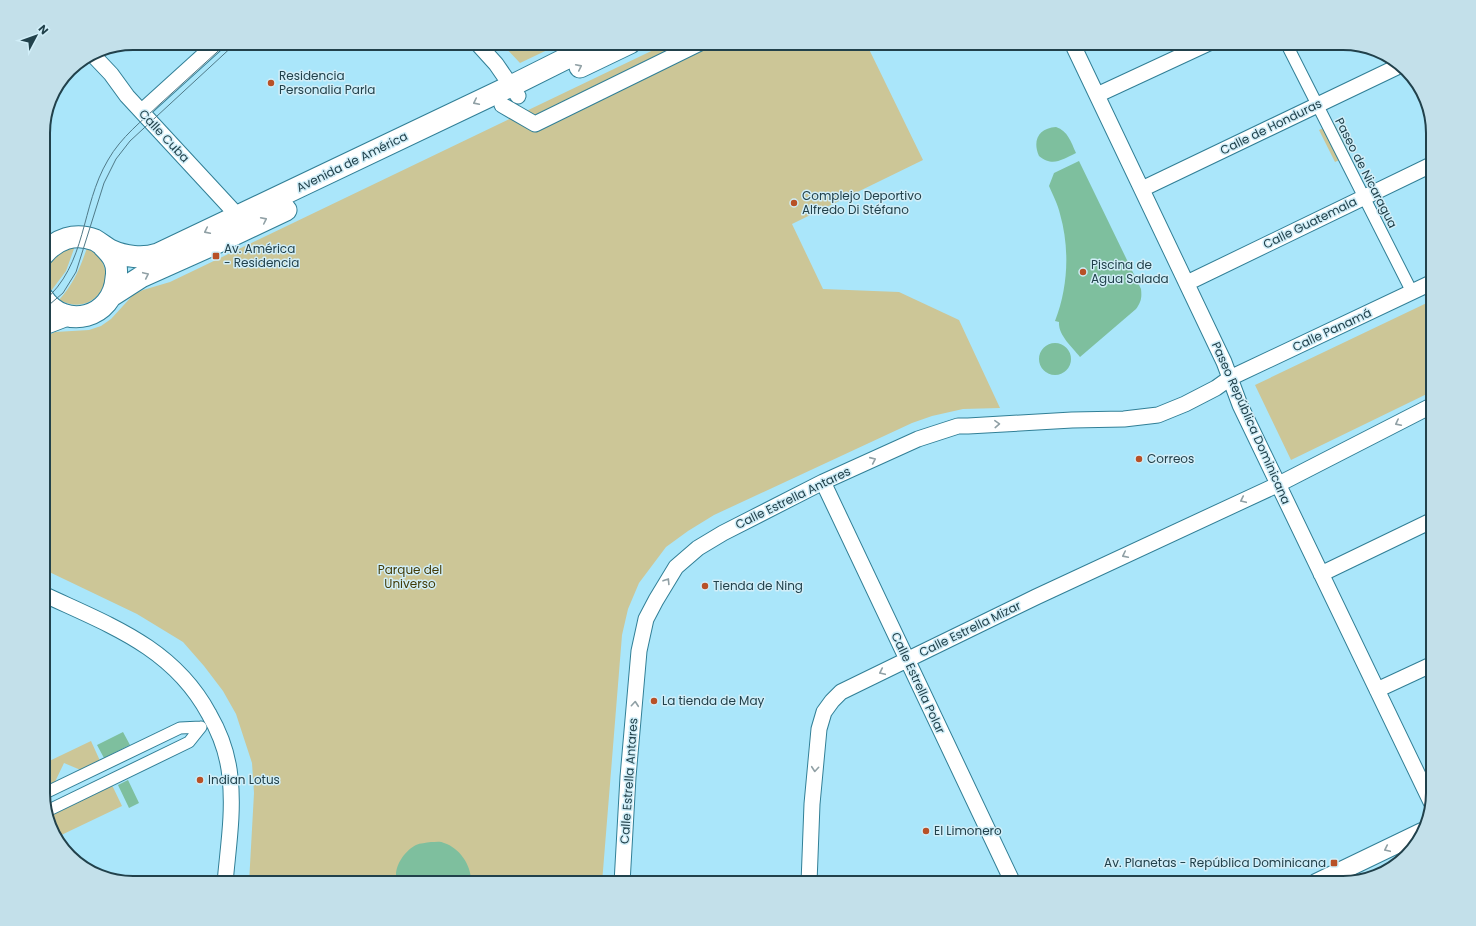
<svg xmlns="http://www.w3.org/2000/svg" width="1476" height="926" font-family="Poppins,sans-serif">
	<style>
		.green { fill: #ccc697 }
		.water { fill: #7ebf9e }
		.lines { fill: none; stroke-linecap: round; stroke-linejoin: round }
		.pedestrian-casing { stroke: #317f96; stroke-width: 13 }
		.minor-casing { stroke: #317f96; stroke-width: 17 }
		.tertiary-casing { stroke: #317f96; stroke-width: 20 }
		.secondary-casing { stroke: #317f96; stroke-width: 23 }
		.pedestrian { stroke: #fff; stroke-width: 11 }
		.minor { stroke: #fff; stroke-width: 15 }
		.tertiary { stroke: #fff; stroke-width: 18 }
		.secondary { stroke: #fff; stroke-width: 21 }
		.tram { stroke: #507a88; stroke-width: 1 }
		.oneway { stroke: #90a0a5 }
		.poi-dot { fill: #b85127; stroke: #d1eef8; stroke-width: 1.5 }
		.labels { text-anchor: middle; stroke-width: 3; stroke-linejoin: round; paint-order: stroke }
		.poi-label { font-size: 12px; fill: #21414b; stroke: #d1eef8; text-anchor: start }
		.street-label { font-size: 12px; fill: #21414b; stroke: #d1eef8 }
		.park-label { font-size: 12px; fill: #423b07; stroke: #d1eef8 }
		.rim { fill: none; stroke: #21414b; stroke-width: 2 }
	</style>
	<rect width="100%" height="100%" fill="#aae6fa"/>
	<path class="green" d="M501,43H562L520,63Z
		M668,43H866L923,160L792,224L823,289L899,292L959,320L1000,408L963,409L932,416L912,423L714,515L688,531L666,547L639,583L628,609L622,635L602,883H249L254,793L252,763L236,714L223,691L204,666L183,642L137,614L43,569V338L55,332L89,330L101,326L111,319L133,295L143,290L170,282Z
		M1334,123L1350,155L1335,162L1319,130Z
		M75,246L66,271L51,291C45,278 45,260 60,251C64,249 70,248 75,246Z
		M87,248C125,266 99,321 59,300C73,285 80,268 87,248Z
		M1433,300V391L1291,460L1255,385Z
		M91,741L101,763L83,771L64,763L53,786L43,791V764Z
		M111,783L122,806L55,838L50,822L56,810Z"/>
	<path class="water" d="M1056,127C1068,131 1071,142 1076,153C1061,160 1053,167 1039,156C1032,140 1039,128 1056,127Z
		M1079,161L1141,289C1142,298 1141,302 1136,309L1080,357C1072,347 1058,335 1059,322L1055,321C1068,288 1070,249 1060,214C1058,205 1053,195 1049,186L1054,173Z
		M1039 359a16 16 0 1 1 32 0a16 16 0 1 1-32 0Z
		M123,732L130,745L104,758L97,745Z
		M128,780L139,803L129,808L118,785Z
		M431,842C435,842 441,841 444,843C460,848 472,866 471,883H434L425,878L416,883H398C391,870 404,851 416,845C420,843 426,843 431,842Z"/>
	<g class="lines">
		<g class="pedestrian-casing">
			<path id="pedestrian" d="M1286,43L1412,292
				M43,794L180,728L201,727
				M47,811L189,742L201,727"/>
		</g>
		<g class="minor-casing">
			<path id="minor" d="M477,43L496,64L518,96
				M1072,43L1224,362L1240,405L1431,802
				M92,54L111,74L127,96L238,216
				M1097,95L1209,43
				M502,105L535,124L700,43
				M142,111L217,43
				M1142,189L1399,66
				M1187,283L1433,164
				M823,482L1013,883
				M1321,574L1433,520
				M43,594C109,625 173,647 209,714C220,733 228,755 230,777C234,812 228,848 225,883
				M1377,690L1433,664
				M622,883L628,777L639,651L646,619L656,600L676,567L698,548L723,533L823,482L918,439L958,426H968L1072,420L1124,419L1158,415L1185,404L1216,388L1230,378L1433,282
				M809,883L812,804L819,729L824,712L832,701L841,692L1036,597L1279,484L1433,405"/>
		</g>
		<g class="tertiary-casing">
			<path id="tertiary" d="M43,326L69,316
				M1316,883L1422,832"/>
		</g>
		<g class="secondary-casing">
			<path id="secondary" d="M580,67L630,43
				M43,255C56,239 75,232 95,240C100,243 105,247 110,250C125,257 143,259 158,254L511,86L597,43
				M113,295L141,277L208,247L286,210
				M43,298C65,331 113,318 116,278C117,272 117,266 114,260C112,255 107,250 103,246"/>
		</g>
		<use href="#pedestrian" class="pedestrian"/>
		<use href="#minor" class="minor"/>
		<use href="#tertiary" class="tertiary"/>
		<use href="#secondary" class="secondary"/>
		<path class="tram" d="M43,302C88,264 80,207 108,160C121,137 142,121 161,103C183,83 205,63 227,43
			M43,310L63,293L76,272L104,183L116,159L130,141L236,43"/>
	</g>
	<defs><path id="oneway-chevron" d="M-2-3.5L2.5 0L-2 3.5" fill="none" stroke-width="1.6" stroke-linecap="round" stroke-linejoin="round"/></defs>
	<g class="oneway">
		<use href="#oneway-chevron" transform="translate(579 67) rotate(-26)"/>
		<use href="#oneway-chevron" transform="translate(476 102) rotate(154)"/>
		<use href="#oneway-chevron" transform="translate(264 220) rotate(-26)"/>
		<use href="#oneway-chevron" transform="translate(207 231) rotate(154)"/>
		<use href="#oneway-chevron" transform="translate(146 275) rotate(-25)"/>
		<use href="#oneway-chevron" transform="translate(1398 423) rotate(153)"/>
		<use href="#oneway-chevron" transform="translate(997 424) rotate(-3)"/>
		<use href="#oneway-chevron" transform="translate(873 460) rotate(-24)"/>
		<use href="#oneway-chevron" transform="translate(1243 500) rotate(155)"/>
		<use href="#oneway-chevron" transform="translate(1125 555) rotate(154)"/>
		<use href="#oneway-chevron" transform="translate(667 581) rotate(-58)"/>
		<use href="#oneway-chevron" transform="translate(882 672) rotate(155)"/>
		<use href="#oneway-chevron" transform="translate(635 704) rotate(-85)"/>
		<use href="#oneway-chevron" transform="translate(815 769) rotate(95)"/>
		<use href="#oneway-chevron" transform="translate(1387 849) rotate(155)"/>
	</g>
	<g class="poi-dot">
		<circle cx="271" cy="83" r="4"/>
		<circle cx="794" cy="203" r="4"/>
		<rect x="212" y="252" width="8" height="8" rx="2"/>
		<circle cx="1083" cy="272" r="4"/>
		<circle cx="1139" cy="459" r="4"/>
		<circle cx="705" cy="586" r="4"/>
		<circle cx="654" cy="701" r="4"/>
		<circle cx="200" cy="780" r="4"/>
		<circle cx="926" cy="831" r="4"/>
		<rect x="1330" y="859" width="8" height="8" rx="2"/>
	</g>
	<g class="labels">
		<g class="poi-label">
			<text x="279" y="80">Residencia<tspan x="279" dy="14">Personalia Parla</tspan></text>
			<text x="802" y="200">Complejo Deportivo<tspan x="802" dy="14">Alfredo Di Stéfano</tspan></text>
			<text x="224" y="253">Av. América<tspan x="224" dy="14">- Residencia</tspan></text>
			<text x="1091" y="269">Piscina de<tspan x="1091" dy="14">Agua Salada</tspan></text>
			<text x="1147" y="463">Correos</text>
			<text x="713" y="590">Tienda de Ning</text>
			<text x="662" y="705">La tienda de May</text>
			<text x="208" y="784">Indian Lotus</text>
			<text x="934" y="835">El Limonero</text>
			<text x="1326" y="867" text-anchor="end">Av. Planetas - República Dominicana</text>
		</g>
		<g class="street-label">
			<text transform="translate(1271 127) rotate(-26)" y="4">Calle de Honduras</text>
			<text transform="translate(164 136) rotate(47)" y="4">Calle Cuba</text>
			<text transform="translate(352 162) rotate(-26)" y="4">Avenida de América</text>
			<text transform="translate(1366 173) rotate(63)" y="4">Paseo de Nicaragua</text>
			<text transform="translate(1310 223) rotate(-26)" y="4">Calle Guatemala</text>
			<text transform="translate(1332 330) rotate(-25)" y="4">Calle Panamá</text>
			<text transform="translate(1251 423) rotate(66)" y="4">Paseo República Dominicana</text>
			<text transform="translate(793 498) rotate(-26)" y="4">Calle Estrella Antares</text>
			<text transform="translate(970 629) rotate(-26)" y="4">Calle Estrella Mizar</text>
			<text transform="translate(918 683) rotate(65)" y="4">Calle Estrella Polar</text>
			<text transform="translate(629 781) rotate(-86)" y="4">Calle Estrella Antares</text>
		</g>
		<g class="park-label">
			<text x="410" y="574">Parque del<tspan x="410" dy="14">Universo</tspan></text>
		</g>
	</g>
	<path d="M0 0H1476V926H0ZM133 50H1343A83 83 0 0 1 1426 133V793A83 83 0 0 1 1343 876H133A83 83 0 0 1 50 793V133A83 83 0 0 1 133 50Z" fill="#c3e0ea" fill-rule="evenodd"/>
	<path class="rim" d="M133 50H1343A83 83 0 0 1 1426 133V793A83 83 0 0 1 1343 876H133A83 83 0 0 1 50 793V133A83 83 0 0 1 133 50Z"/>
	<g transform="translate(36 36) rotate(49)" stroke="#d1eef8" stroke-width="3" paint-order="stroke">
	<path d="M0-3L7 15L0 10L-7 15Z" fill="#21414b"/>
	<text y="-6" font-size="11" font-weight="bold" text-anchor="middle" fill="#21414b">N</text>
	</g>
</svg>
